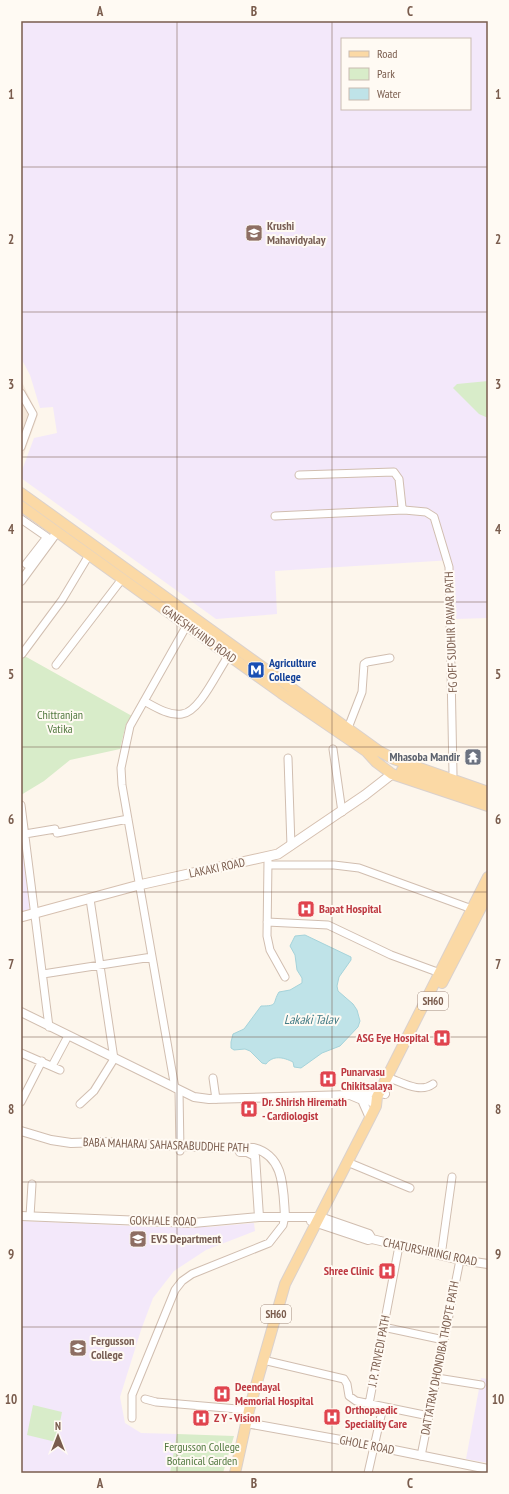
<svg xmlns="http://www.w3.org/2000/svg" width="509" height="1494" font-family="'PT Sans Narrow',sans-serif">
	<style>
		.residential { fill: #f5e8da }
		.education { fill: #f3e8fa; fill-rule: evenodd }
		.green { fill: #d8ecc9 }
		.water { fill: #bfe3e8; stroke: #a5d3da }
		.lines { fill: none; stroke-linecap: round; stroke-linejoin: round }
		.minor-casing { stroke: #d1beb0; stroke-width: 9 }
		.tertiary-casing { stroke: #d1beb0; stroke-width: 10 }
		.secondary-casing { stroke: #d6c0b0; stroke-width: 11 }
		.primary-casing { stroke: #dad1cd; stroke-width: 12 }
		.minor { stroke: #fff; stroke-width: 7 }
		.tertiary { stroke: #fff; stroke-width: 8 }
		.secondary { stroke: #fff; stroke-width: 9 }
		.primary { stroke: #fbd9a5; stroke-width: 10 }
		.grid { fill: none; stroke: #7a5c4d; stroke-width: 1; stroke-opacity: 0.55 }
		.labels { text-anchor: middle; stroke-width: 4; stroke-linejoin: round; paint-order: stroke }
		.shield { fill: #fffaf3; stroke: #a28b7f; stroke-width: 1 }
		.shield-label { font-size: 11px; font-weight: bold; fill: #7a5c4d }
		.education-label { font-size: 12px; font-weight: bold; fill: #785e54; stroke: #fffaf3; text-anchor: start }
		.street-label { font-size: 12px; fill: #7a5c4d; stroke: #fffaf3 }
		.transit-label { font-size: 12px; font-weight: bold; fill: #164399; stroke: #fffaf3; text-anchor: start }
		.park-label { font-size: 12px; fill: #537a41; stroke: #fffaf3 }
		.worship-label { font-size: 12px; font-weight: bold; fill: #5b616d; stroke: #fffaf3; text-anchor: end }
		.health-label { font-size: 12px; font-weight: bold; fill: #be3a42; stroke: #fffaf3; text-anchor: start }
		.water-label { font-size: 13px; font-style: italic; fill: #437c86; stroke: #fffaf3 }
		.neatline { fill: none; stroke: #7a5c4d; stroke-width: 1.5 }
		.grid-label { font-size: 13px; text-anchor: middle; font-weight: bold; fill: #7a5c4d }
	</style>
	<rect width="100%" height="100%" fill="#fdf6ec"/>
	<path class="residential" d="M21,380L38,415L21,462Z"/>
	<path class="education" d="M21,21H488V618L456,619L452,560L275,571L277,614L216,619L21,478V473L34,438L57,433L53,407L40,408L30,375L21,358ZM342,39H470V109H342Z
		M21,836L30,910L21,912Z
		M21,1221L160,1227H209L254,1223L255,1231L206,1250L174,1271L153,1298L141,1330L120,1397L125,1423L141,1433L177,1434L170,1473H21Z
		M481,1378L488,1379V1463L466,1459Z"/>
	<path class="green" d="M488,381V418L479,414L453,388L457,384Z
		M21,654L132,716L126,724L120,749L70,760L44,781L21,795Z
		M33,1405L62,1412L56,1442L27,1435Z
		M177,1434L234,1436L223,1473H170Z"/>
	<path class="water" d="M305,935L351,957V960L339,977L337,986L338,991L353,1004L357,1010L360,1021L358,1027L340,1046L322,1053L301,1068L294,1067L293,1062C283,1057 273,1055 266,1064L262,1063L250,1051L245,1049L234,1050L231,1048V1042L233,1034L244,1029L261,1006C279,1006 272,1003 279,992L290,990L302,983V978L297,970L295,955L290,946L295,936Z"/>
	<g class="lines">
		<g class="minor-casing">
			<path id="minor" d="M21,393L33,414L21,447
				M299,475L394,472L399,479L402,507L404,510L426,512L434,517L449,567L453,774
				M275,516L404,510
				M21,519L47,537L26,564L31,567
				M22,654L62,600L89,555
				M56,665L122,579
				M144,701C155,707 169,716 182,714C200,712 218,670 229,655
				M348,728L362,692L364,664L367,662L390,658
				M333,749L342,812
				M288,758L291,846
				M21,805L49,1027
				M57,833L128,819
				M25,834L55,829
				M268,861L267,936L270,950L285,977
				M268,865H334L359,868L472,909
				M267,922L328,925L391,955L440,973
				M43,974L152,957
				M21,1053L60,1070
				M52,1066L68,1036
				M213,1078L216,1099
				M392,1079C405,1084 421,1093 433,1084
				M175,1088L122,785L121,768L130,726L187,625
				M179,1090L180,1151
				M21,1102L42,1061
				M80,1104L94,1091L114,1059L90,899
				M352,1164L410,1188
				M30,1216L32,1184
				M441,1256L452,1177
				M383,1327L444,1340
				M263,1360L344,1379L347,1384L349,1396L356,1401L429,1416
				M437,1378L481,1385
				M145,1399L156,1402L249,1410
				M369,1404L399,1246
				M132,1418V1395L175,1290L182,1281L192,1274L269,1243L283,1225L285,1216
				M421,1456L460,1260
				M368,1473L383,1407"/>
		</g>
		<g class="tertiary-casing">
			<path id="tertiary" d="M21,581L57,532
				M21,1012L194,1097L209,1099L349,1095L361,1092L376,1106
				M361,1092H380L385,1094
				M350,1095L362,1100L370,1118
				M21,1131L51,1140L71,1143L102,1142L202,1147L254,1148C285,1156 283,1190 285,1216
				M240,1152H247L255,1156L259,1217
				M21,1216L193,1223L259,1217H320L369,1234L372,1239
				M311,1221L368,1240L372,1239L460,1260L488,1264
				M246,1423L374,1446L488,1469"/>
		</g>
		<g class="secondary-casing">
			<path id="secondary" d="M21,917L139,885L278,854L365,795L392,774"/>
		</g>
		<g class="primary-casing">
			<path id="primary" d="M21,493L379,751L394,759L488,792
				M21,506L281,693L366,751L376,762L392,774L488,806
				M402,770L488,799
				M442,983L488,894
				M235,1473L249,1410L285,1284L370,1118L376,1106L377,1097L488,877"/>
		</g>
		<use href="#minor" class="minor"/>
		<use href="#tertiary" class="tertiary"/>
		<use href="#secondary" class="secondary"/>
		<use href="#primary" class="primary"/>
	</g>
	<path class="grid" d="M177,21V1473M332,21V1473M21,167H488M21,312H488M21,457H488M21,602H488M21,747H488M21,892H488M21,1037H488M21,1182H488M21,1327H488"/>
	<defs>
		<g id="university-square" transform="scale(0.9)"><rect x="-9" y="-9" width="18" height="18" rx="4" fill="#8d6e63" stroke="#fffaf3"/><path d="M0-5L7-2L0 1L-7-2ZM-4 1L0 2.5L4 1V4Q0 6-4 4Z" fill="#fff"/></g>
		<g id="metro-square" transform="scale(0.9)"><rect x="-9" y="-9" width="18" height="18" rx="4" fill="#1a4fb4" stroke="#fffaf3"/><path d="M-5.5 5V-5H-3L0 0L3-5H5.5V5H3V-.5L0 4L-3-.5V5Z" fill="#fff"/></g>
		<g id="temple-square" transform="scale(0.9)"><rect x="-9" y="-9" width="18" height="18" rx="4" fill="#6b7280" stroke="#fffaf3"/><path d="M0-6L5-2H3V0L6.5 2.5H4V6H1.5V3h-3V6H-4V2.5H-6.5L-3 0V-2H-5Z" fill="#fff"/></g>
		<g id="hospital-square" transform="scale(0.9)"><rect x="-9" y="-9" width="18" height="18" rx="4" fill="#e0444e" stroke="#fffaf3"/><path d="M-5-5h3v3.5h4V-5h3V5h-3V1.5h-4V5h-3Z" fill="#fff"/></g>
	</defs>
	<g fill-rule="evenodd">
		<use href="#university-square" x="254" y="233"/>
		<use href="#metro-square" x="256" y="670"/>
		<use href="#temple-square" x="473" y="757"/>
		<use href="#hospital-square" x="306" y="909"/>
		<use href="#hospital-square" x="442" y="1038"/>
		<use href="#hospital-square" x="328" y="1079"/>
		<use href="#hospital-square" x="249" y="1109"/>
		<use href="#university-square" x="138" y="1239"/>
		<use href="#hospital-square" x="387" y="1271"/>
		<use href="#university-square" x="78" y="1348"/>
		<use href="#hospital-square" x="222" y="1394"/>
		<use href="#hospital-square" x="332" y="1417"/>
		<use href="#hospital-square" x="201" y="1418"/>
	</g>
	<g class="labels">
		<g class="shield">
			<rect x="418" y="992" width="30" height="18" rx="3"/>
			<rect x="261" y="1305" width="30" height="18" rx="3"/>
		</g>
		<g class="shield-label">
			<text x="433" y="1005">SH60</text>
			<text x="276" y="1318">SH60</text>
		</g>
		<g class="education-label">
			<text x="267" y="230">Krushi<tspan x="267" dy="14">Mahavidyalay</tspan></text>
			<text x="151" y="1243">EVS Department</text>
			<text x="91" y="1345">Fergusson<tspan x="91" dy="14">College</tspan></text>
		</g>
		<g class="street-label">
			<text transform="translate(451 632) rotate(-92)" y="4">FG OFF SUDHIR PAWAR PATH</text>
			<text transform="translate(199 634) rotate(36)" y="4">GANESHKHIND ROAD</text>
			<text transform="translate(217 868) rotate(-12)" y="4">LAKAKI ROAD</text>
			<text transform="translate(166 1145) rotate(2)" y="4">BABA MAHARAJ SAHASRABUDDHE PATH</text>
			<text transform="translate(163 1221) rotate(1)" y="4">GOKHALE ROAD</text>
			<text transform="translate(430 1252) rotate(12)" y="4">CHATURSHRINGI ROAD</text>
			<text transform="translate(379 1351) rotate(-79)" y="4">J. P. TRIVEDI PATH</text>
			<text transform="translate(440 1358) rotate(-79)" y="4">DATTATRAY DHONDIBA THOPTE PATH</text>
			<text transform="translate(367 1445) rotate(11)" y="4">GHOLE ROAD</text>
		</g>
		<g class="transit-label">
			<text x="269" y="667">Agriculture<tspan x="269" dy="14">College</tspan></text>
		</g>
		<g class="park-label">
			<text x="60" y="719">Chittranjan<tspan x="60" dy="14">Vatika</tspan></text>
			<text x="202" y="1451">Fergusson College<tspan x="202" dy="14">Botanical Garden</tspan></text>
		</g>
		<g class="worship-label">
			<text x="460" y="761">Mhasoba Mandir</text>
		</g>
		<g class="health-label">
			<text x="319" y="913">Bapat Hospital</text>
			<text x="429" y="1042" text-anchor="end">ASG Eye Hospital</text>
			<text x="341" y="1076">Punarvasu<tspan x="341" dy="14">Chikitsalaya</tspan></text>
			<text x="262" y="1106">Dr. Shirish Hiremath<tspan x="262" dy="14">- Cardiologist</tspan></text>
			<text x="374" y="1275" text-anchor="end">Shree Clinic</text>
			<text x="235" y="1391">Deendayal<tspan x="235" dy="14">Memorial Hospital</tspan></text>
			<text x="345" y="1414">Orthopaedic<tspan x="345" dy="14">Speciality Care</tspan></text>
			<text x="214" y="1422">Z Y - Vision</text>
		</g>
		<g class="water-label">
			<text x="311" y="1024">Lakaki Talav</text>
		</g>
	</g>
	<rect width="509" height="1494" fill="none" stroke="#fffaf3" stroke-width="44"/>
	<rect x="341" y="38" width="130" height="72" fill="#fffaf3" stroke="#cabbb1"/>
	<rect x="349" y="51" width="20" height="6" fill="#fbd9a5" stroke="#cabbb1"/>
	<text x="377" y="58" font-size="12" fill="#7a5c4d">Road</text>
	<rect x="349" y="68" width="20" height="12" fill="#d8ecc9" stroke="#cabbb1"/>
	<text x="377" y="78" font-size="12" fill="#7a5c4d">Park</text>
	<rect x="349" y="88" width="20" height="12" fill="#bfe3e8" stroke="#cabbb1"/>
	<text x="377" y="98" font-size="12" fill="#7a5c4d">Water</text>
	<g transform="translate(58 1436)" stroke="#fffaf3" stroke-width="3" paint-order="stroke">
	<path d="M0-3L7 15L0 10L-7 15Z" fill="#7a5c4d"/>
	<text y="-6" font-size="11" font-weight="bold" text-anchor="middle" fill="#7a5c4d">N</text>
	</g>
	<rect x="22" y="22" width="465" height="1450" class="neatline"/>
	<g class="grid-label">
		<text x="100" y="16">A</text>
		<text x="254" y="16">B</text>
		<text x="410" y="16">C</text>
		<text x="11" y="99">1</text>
		<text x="498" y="99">1</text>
		<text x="11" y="244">2</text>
		<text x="498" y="244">2</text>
		<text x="11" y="389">3</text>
		<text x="498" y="389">3</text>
		<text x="11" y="534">4</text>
		<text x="498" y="534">4</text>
		<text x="11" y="679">5</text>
		<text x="498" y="679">5</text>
		<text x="11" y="824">6</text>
		<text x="498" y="824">6</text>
		<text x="11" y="969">7</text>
		<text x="498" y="969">7</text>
		<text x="11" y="1114">8</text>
		<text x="498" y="1114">8</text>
		<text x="11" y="1259">9</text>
		<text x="498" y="1259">9</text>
		<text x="11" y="1404">10</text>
		<text x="498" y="1404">10</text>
		<text x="100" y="1488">A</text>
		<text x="254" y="1488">B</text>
		<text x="410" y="1488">C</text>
	</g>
</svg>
